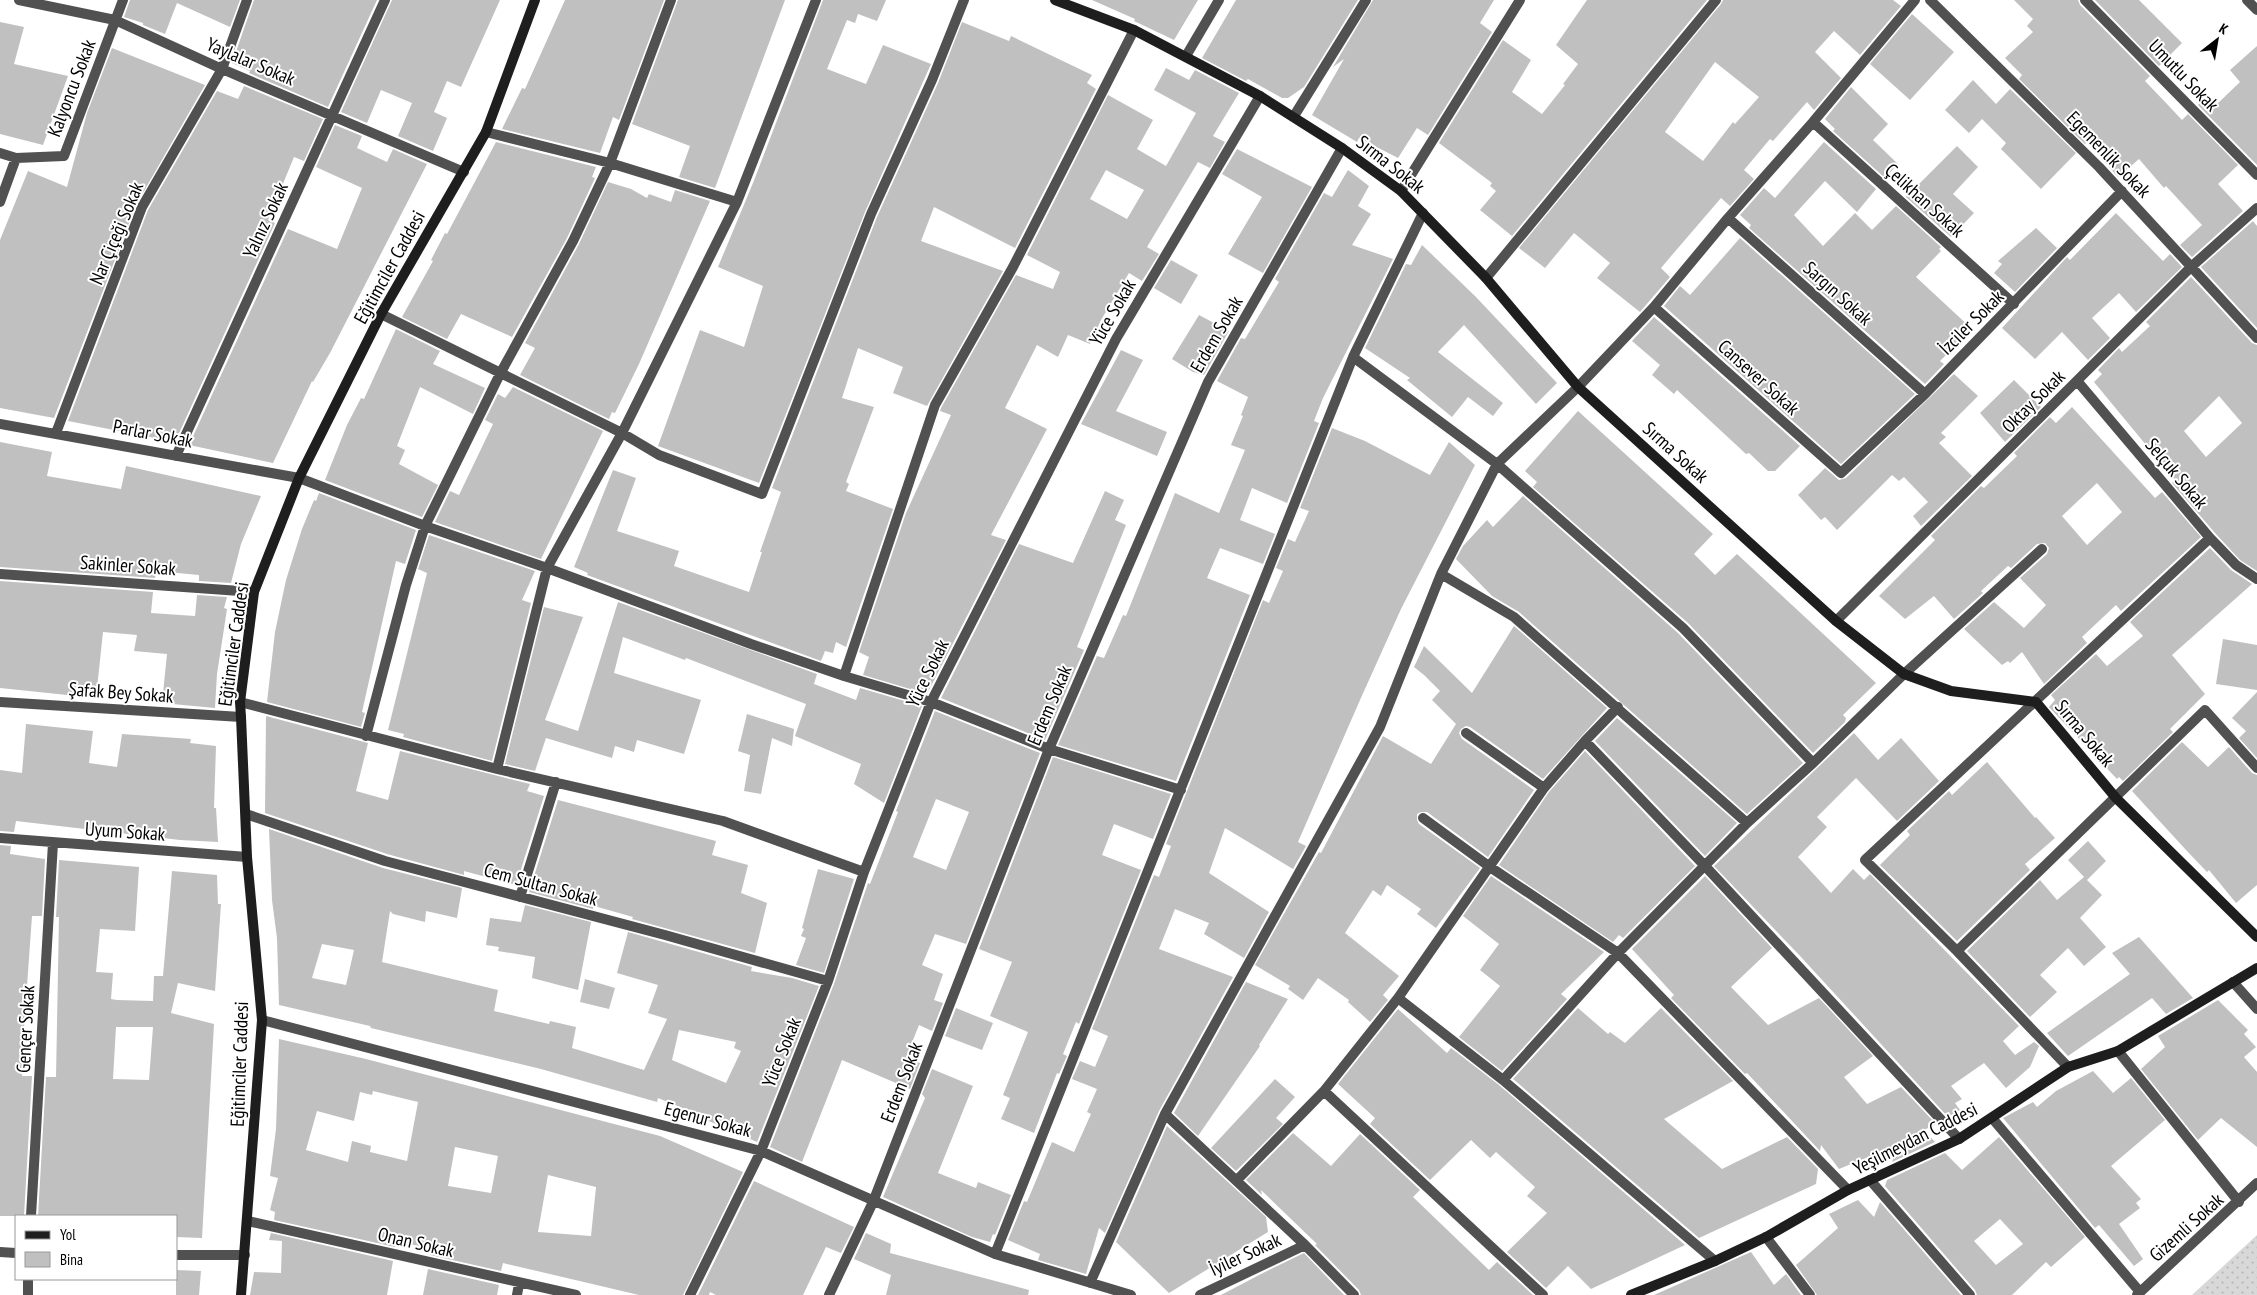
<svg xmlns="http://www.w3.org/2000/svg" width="2257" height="1295" font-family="'PT Sans Narrow',sans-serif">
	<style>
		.park { fill: url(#park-dots) }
		.building { fill: #c0c0c0; fill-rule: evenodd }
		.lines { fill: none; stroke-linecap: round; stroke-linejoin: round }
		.street { stroke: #515151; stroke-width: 10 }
		.secondary { stroke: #1e1e1e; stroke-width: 10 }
		.labels { text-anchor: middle; stroke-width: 4; stroke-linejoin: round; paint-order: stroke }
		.street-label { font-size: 19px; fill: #000; stroke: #fff }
	</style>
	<defs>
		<pattern id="park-dots" width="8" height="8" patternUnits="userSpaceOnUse" patternTransform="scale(1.25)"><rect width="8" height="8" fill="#d8d8d8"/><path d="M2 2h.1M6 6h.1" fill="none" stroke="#b8b8b8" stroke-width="1.8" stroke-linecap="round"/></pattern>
	</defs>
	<rect width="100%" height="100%" fill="#fff"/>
	<path class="park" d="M2257,1235V1295H2192Z"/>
	<path class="building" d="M130,0H240L230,27L177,3L165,34L143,25V23L124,17Z
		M254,0H377L328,107L249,73L250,71L232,63Z
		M392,0H500L461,87L447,81L434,112L447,118L433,151L398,136L412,103L381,90L367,123L341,112Z
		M565,0H664L619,120L613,117L600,153L502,129L522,88L525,89Z
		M678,0H785L715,188L679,177L690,146L632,124Z
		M823,0H886L877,21L858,14L855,23L847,20L827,69L866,84L883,45L931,64L865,212L759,483L658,446L700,330L744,347L763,286L718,267L753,183Z
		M1092,0H1198L1174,40L1134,21L1135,19Z
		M1236,0H1358L1304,87L1288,98H1282L1248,79L1246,81L1202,58Z
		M1373,0H1494L1480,23L1492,32L1428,135L1417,128L1398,158L1359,138L1357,142L1312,115L1344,59L1333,67Z
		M1587,0H1707L1512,236L1480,210L1496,191L1490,186L1492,183L1439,143L1503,40L1531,60L1512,92L1542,114L1565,85L1563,84L1578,64L1556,45Z
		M1723,0H1893L1901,6L1860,55L1834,31L1815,52L1841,78L1814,110L1807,102L1773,141L1770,139L1744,170L1754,179L1730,206L1721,198L1672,255L1661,268L1670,277L1640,312L1597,278L1610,263L1574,233L1545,268L1519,248L1721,4ZM1715,62L1759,97L1735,124L1733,122L1703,161L1665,132Z
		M2014,0H2078L2080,5L2150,76L2145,81L2167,104L2182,120L2188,114L2238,165L2218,184L2243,211L2192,257L2180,245L2202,225L2189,211L2166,186L2164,188L2139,159L2118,177L2087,142L2085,144L2019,79L2022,75L2005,58L2033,32L2027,26L2033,19Z
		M2095,0H2139L2182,43L2159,66Z
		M1912,14L1954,52L1910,100L1870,64Z
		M0,22L24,27L14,64L68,76L43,145L0,134Z
		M962,22L1009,41L1011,36L1092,75L1087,83L1096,89L1015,248L934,207L921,241L1003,271L927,406L893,393L903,367L858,348L842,398L874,407L846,482L849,484L846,491L893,509L846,647L836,642L833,653L825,651L821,661L587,575L588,573L574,567L613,470L636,478L617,531L679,551L674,566L749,592L762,552H760L781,492L772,488L877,217L938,83Z
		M2257,46V165L2198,105L2206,97L2215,106L2240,82L2230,70Z
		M112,48L205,85L136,205L54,418L0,408V240L28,171L67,187L87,113Z
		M1166,68L1189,80L1195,70L1239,93L1213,136L1225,142L1210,168L1198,162L1147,247L1159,254L1142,281L1129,273L1101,320L1090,344L1068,335L1058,357L1037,345L1005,408L1047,429L991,535L1006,540L927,694L863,675L869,657L859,652L906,513L951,415L940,411L941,408L1016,275L1053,289L1060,272L1027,255L1108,95L1153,120L1137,149L1166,166L1196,113L1154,90ZM1106,170L1144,190L1127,219L1090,199Z
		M1973,80L1996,104L2010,89L2076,153L2041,189L2001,149L2006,143L1982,119L1969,133L1945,110Z
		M244,86L323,119L304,161L294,157L268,220L275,223L175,442L68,421L148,210L217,91L238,99Z
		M1851,87L1888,124L1873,140L1898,164L1885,178L1833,131L1835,129L1825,119Z
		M335,125L362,136L357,148L387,162L393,149L427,164L330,353L313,382L312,381L273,463L189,445L288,229L337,249L362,188L316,167Z
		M496,142L596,167L592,177L595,178L567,238L512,337L461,314L447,339L402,317L433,261L431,260L445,233L447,234Z
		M1824,142L1876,189L1857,212L1825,181L1794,215L1823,246L1855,213L1872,230L1896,206L1941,247L1939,249L1941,251L1916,277L1972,329L1940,361L1944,364L1925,384L1749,228L1751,225L1740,215L1764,188L1775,198Z
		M1957,146L1978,167L1953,194L1974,213L1951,237L1906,197Z
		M1237,149L1312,187L1263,273L1228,254L1262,197L1222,174Z
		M1348,170L1369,186L1358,206L1371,214L1352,245L1393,259L1323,398L1314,421L1319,423L1287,503L1252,488L1240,520L1275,534L1263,564L1220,548L1207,578L1250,595L1176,781L1058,745L1097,656L1104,658L1123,615L1126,616L1175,493L1219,513L1245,450L1231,445L1243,416L1241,415L1248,397L1217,381L1241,338L1245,339L1279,282L1275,279L1324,193L1332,197Z
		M608,182L631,189L647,198L649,194L671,202L675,190L710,201L639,364L615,413L612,412L609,419L520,375L535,348L525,343L579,244Z
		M2116,213L2163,261L2170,254L2182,267L2136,312L2119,293L2092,318L2110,338L2088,360L2062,332L2035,359L2002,328L2067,257L2070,260Z
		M2253,221L2257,226V328L2201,267Z
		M2036,228L2057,248L2015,292L1994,273L2002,264L1998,261Z
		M1740,238L1915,394L1841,464L1664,306L1680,286L1690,295Z
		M1422,245L1475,296L1557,383L1536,404L1464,325L1438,352L1503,403L1493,416L1468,397L1452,417L1407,380L1410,378L1365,348L1406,264L1411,265Z
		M1171,260L1198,275L1181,304L1154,288Z
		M2191,277L2252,343L2257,345V571L2240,560L2215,533L2172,483L2175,480L2094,382L2102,374L2098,370L2119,348L2122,352L2150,326L2146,322ZM2219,396L2242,423L2206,457L2184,431Z
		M1199,315L1229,331L1204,375L1193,372L1172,359Z
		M1654,317L1800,446L1775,471H1768L1749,453L1746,454L1677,390L1674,394L1652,375L1660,365L1632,341Z
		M396,329L440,351L433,364L485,388L473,414L420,387L397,446L405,450L399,464L438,485L422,517L325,480L347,425L361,398L364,399Z
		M1121,350L1143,360L1116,411L1167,432L1157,456L1081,424Z
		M1954,374L1978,396L1941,433L1946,437L1939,443L1972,476L1921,526L1913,516L1928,502L1904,477L1899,481L1892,475L1837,530L1825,517L1821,520L1798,495L1825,468L1839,480L1846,478Z
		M2014,380L2041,407L2005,442L1980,413Z
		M513,387L603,431L541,559L435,522L450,491L459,495L493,424L485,420L498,394L505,398Z
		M2072,407L2155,498L2162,492L2201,537L2121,611L2116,605L2082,637L2087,643L2044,684L2022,652L2010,663L2008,661L2002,665L1964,629L1994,602L2024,628L2046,605L2020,578L2047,554L2049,548L2045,543L2037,544L2011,568L2008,566L1981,591L1983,593L1954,619L1934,596L1905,619L1879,596L1935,540L1931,536L1981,486L1984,488L2017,456L2014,453L2050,417L2056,423ZM2097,483L2122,512L2087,545L2062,516Z
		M1578,411L1713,534L1694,554L1715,575L1737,554L1876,683L1843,715L1846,718L1845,722L1813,753L1688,623L1533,487L1537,482L1525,471Z
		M1332,428L1365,441L1430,475L1449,442L1475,465L1401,609L1360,700L1298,842L1306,846L1293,869L1225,828L1209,873L1269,912L1244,958L1204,934L1209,923L1175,909L1159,949L1233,977L1159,1111L1105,1233L1099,1228L1086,1274L1038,1260L1040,1254L1008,1240L1024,1201L1027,1202L1052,1142L1074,1152L1091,1114L1087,1112L1097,1089L1072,1079L1080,1061L1095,1067L1108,1036L1092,1029L1154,875L1159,877L1171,846L1166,844L1263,600L1269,603L1283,571L1276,568L1288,539L1295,542L1309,511L1300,508Z
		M0,442L52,452L47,476L121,489L126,466L261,496L241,544L231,583L199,581V575L156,571L155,578L0,567Z
		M1105,491L1124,500L1115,520L1126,525L1077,647L1084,650L1045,740L941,698L1019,544L1073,563Z
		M319,493L416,530L405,564L396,561L362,712L365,713L361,727L267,702L275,632L286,580L302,529L314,500L316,501Z
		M1523,496L1678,633L1803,763L1747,814L1519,612L1492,596L1456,559L1463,546L1487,520L1493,527Z
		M429,535L535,571L522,600L531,603L492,761L403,737L404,734L388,730L427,573L418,569Z
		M2210,548L2231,570L2252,584L2172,655L2205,694L2170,729L2173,732L2123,781L2119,777L2117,779L2049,707L2055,700L2051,695L2096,654L2107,666L2143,636L2130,622Z
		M0,581L153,592L151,613L195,616L197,595L227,597L224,608L227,609L217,674L215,708L162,703L167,654L134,651L137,635L103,632L96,698L0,688Z
		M618,602L817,674L814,684L856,700L860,688L922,706L884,803L854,784L861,764L795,736L806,704L686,658L685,660L623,637L614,673L701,700L684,754L637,740L634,752L615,746L612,758L546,738L535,771L505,764L544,607L583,617L545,720L578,731Z
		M1514,626L1607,708L1543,779L1470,727L1466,726L1461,729L1459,733L1462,739L1534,790L1488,857L1427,812H1421L1417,814V820L1419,824L1480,868L1436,928L1417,914L1421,909L1387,885L1381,896L1373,890L1345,933L1399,976L1383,995L1388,1000L1370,1022L1348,1002L1349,1000L1318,978L1303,1000L1288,989L1290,986L1255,965L1319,852L1321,853L1383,736L1431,764L1456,724L1432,700L1440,691L1424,675L1414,667L1424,646L1472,693Z
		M2223,639L2257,645V690L2216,684Z
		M2257,692V758L2239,738L2246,731L2232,718Z
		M935,711L1040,753L966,944L935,934L922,965L943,974L934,1000L943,1003L932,1031L919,1025L907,1055V1058L920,1063L910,1089L842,1060L802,1162L770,1147L834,984L868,883L870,884L898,812L896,811ZM936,799L969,812L946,870L913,857Z
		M747,714L794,729L792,746L772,738L761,794L744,791L750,755L738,751Z
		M266,716L368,743L356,791L388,800L400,751L530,784L527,791L544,796L516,885L464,871V875L387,854L265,813Z
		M1617,718L1737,823L1705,856L1595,741Z
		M26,724L93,731L89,763L117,767L122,734L191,739L190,743L216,746L214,808H216L218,842L180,840L16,821L14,832L0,831V770L22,773Z
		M1854,733L1878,760L1901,738L1939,781L1897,821L1856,778L1817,817L1827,827L1798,857L1831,893L1853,869L1864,880L1870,874L2019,1026L2003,1041L2015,1055L2034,1042L2039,1046L2030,1067L2006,1088L1984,1063L1951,1086L1962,1099L1955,1103L1960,1110L1948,1117L1801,957L1714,866Z
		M2182,742L2208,767L2229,747L2252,773L2257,775V885L2236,903L2209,870L2207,872L2186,850L2132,791Z
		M1585,751L1695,866L1623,938L1619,935L1613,942L1499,865L1549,792Z
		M1053,757L1171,794L1153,839L1114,824L1102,855L1141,870L1079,1024L1076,1022L1063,1054L1067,1056L1059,1074L1057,1073L1034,1133L1001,1119L1010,1098L1003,1095L1028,1032L990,1016L1012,962L979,949Z
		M1987,762L2035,818L2036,817L2055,838L2025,864L2030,870L1957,941L1880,865L1910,835L1907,831L1949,791L1952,795Z
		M558,800L716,841L712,855L748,865L741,893L767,903L755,953L632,919L633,917L594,906L593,909L529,892Z
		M269,829L383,868L462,888L457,918L426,911L425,922L393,914L390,911L382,962L498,990L494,1011L549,1024L550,1021L576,1027L572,1048L644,1070L667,1019L648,1013L658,985L617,973L628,932L752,967L751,971L792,978L819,986L757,1142L695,1115V1113L658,1098L657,1102L541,1069L371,1028L370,1026L279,1005L277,938L272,900ZM322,944L354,950L346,985L312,978ZM679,1030L736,1042L734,1048L741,1051L726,1083L672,1060Z
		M2088,841L2106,861L2087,880L2102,895L2080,918L2106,947L2084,966L2068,948L2040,975L2057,992L2030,1017L1967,951L2040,880L2057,900L2084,877L2085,878L2068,860Z
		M0,845L11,846L10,854L45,859L42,916H32L23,1042L22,1076H32L24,1216H0Z
		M59,860L139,867L135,931L100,929L96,972L113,973L111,999L117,1000L153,1001L154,976H163L172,871L217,875L218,904H221L215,991L178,983L171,1013L214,1024L202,1238L176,1237V1216H38L46,1077H56L59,917H56ZM116,1027H153L149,1080L113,1079Z
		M818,869L854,879L824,973L796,965L806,938L801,936L804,929L802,928Z
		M1491,876L1604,952L1561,994L1567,999L1502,1071L1459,1037L1500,986L1480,970L1499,944L1463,916Z
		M1705,876L1772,948L1731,987L1768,1025L1819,998L1873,1056L1844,1077L1867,1104L1901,1087L1936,1124L1924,1130L1935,1142L1892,1162L1898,1145L1839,1169L1821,1145L1820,1151L1747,1073L1745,1074L1671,998L1674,995L1632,949Z
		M525,905L591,922L578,990L532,978L535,957L498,951L499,947L486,945L490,918L521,922Z
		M2139,937L2193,998L2166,1014L2152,998L2068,1056L2047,1033L2130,974L2112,953Z
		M585,979L615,988L609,1009L580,1002Z
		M1246,982L1288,999L1259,1045L1260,1046L1198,1136L1174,1113Z
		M2218,1000L2248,1030L2244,1034L2256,1047L2244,1057L2257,1072V1147L2221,1118L2198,1140L2141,1069L2165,1047L2158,1036Z
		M956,1008L993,1023L982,1050L945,1036Z
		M1578,1008L1608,1034L1610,1032L1625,1043L1661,1008L1733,1081L1664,1119L1722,1169L1787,1137L1818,1169L1816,1184L1699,1238L1513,1079Z
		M1398,1009L1447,1053L1451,1048L1499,1085L1685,1245L1591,1289L1568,1266L1546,1288L1507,1252L1547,1213L1527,1196L1535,1187L1496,1152L1490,1158L1471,1140L1430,1180L1370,1124L1375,1118L1338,1084Z
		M279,1039L366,1059L660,1136L743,1172L683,1295H639L503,1263L501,1271L430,1255L432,1249L396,1241L395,1247L274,1220L275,1212L270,1210L278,1178L270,1176L276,1129ZM373,1091L418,1102L407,1161L370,1152L371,1146L352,1141L348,1162L306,1150L317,1111L354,1121L360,1092L372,1095ZM455,1147L498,1156L491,1193L448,1186ZM548,1175L596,1187L591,1236L538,1232Z
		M932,1069L973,1086L938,1173L976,1188L978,1182L1011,1195L995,1235L993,1234L990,1242L972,1237L883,1197L925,1098L922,1094Z
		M2093,1071L2113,1093L2131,1078L2165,1120L2111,1166L2141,1199L2136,1203L2140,1208L2119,1224L2143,1259L2134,1266L2099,1225L2095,1228L2003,1118L2033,1102L2037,1107L2056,1091Z
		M1275,1079L1295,1097L1276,1118L1283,1124L1236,1171L1211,1148Z
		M1167,1126L1266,1217L1268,1232L1169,1293L1116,1242Z
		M1293,1133L1331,1166L1360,1134L1420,1190L1413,1197L1489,1270L1497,1262L1533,1295H1361L1359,1290L1315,1245L1317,1244L1261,1190L1262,1195L1246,1180Z
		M1999,1137L2085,1237L2051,1267L2046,1262L2012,1295H1977L1975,1290L1885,1186L1887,1180L1945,1153L1962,1170ZM2000,1219L2023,1244L1996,1265L1974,1241Z
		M754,1181L854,1227L841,1253L826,1247L803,1295H716L710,1292L709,1295H698Z
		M1858,1200L1874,1217L1880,1202L1961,1295H1817L1796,1265L1838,1228L1829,1214Z
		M271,1233L393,1261L387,1295H250L254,1272L281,1273L282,1241L269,1240Z
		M866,1233L891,1244L890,1253L1029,1290L1028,1295H886L891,1275L854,1259Z
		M1751,1252L1774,1285L1786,1274L1801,1295H1654Z
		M1304,1253L1344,1295H1221L1263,1273Z
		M428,1269L499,1285L497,1295H423Z
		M176,1270L201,1271L199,1295H176Z"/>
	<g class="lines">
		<path class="street" d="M19,0L115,20L222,69L464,172
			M1930,0L2099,167L2257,338
			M2085,0L2257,175
			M2247,0L2257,10
			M1186,56L1219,0
			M1294,116L1366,0
			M1813,122L2014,304
			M486,132L610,163L737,202
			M0,153L16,158L64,156L123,0
			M1401,191L1520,0
			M0,202L16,158
			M1728,218L1925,394
			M1486,278L1716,0
			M1654,307L1841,473L1925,394L2122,191
			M381,314L622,433L659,455L762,494L871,214L932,80L964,0
			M1353,357L1497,464L1683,628L1813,763
			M2078,382L2210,538L2236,565L2257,579
			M0,424L299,478L425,526L547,568L751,644L844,676L931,702L1049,749L1181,790
			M56,433L142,207L222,69L247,0
			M176,456L385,0
			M0,574L254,592
			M1441,574L1514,617L1747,823
			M1836,621L2191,267L2257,208
			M844,676L935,405L1013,267L1134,30
			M0,702L241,717
			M240,702L497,769L723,821L864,872
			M1466,733L1544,788
			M366,736L406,585L425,526L500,374L573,241L610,163L671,0
			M1585,741L1705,866L1959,1139
			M497,769L547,568L622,433L737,202L816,0
			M246,814L385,861L665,935L828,981
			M1423,818L1490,867L1618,953L1848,1190
			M0,838L247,857
			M520,897L556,782
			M1957,951L2205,710L2257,768
			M2233,982L2257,1009
			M1398,998L1503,1080L1715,1261
			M262,1020L761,1151L995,1254L1131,1295
			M2118,1051L2239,1202
			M2068,1067L1957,951L1865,860L2210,538
			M1503,1080L1618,953L1747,823L1813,763L1904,674L2042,549
			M1324,1091L1543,1295
			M1165,1114L1305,1245L1354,1295
			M1992,1118L2140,1292
			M1237,1180L1324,1091L1398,998L1544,788L1585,741L1618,707
			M1870,1180L1970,1295
			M31,1216L53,843
			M248,1221L576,1295
			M1766,1237L1810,1295
			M0,1252L16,1253
			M995,1254L1353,357L1423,213
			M176,1255H245
			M1090,1283L1165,1114L1380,727L1441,574L1497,464L1578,387L1654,307L1728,218L1813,122L1915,0
			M28,1295V1279
			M517,1295L519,1284
			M690,1295L761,1151L828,981L864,872L931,702L1116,339L1260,96
			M829,1295L873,1202L1049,749L1208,382L1342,148
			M1200,1295L1305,1245
			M2137,1295L2257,1183"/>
		<path class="secondary" d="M1055,0L1134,30L1260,96L1342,148L1401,191L1486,278L1578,387L1836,621L1904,674L1951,691L2036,702L2116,798L2257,937
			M241,1295L262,1020L247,857L241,717L240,702L254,592L299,478L381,314L486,132L535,0
			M1631,1295L1715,1261L1766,1237L1848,1190L1959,1139L2068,1067L2118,1051L2257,968"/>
	</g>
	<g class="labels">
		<g class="street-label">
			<text transform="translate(251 61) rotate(23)" y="7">Yaylalar Sokak</text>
			<text transform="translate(2184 75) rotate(46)" y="7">Umutlu Sokak</text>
			<text transform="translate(71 88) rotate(-69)" y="7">Kalyoncu Sokak</text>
			<text transform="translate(2109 154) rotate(46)" y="7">Egemenlik Sokak</text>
			<text transform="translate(1391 164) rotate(38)" y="7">Sırma Sokak</text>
			<text transform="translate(1925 200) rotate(42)" y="7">Çelikhan Sokak</text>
			<text transform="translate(265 220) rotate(-65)" y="7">Yalnız Sokak</text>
			<text transform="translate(116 233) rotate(-67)" y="7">Nar Çiçeği Sokak</text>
			<text transform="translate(389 267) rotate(-61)" y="7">Eğitimciler Caddesi</text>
			<text transform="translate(1838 293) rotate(42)" y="7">Sargın Sokak</text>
			<text transform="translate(1112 312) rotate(-60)" y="7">Yüce Sokak</text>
			<text transform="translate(1971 322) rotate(-45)" y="7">İzciler Sokak</text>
			<text transform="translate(1216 334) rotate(-60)" y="7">Erdem Sokak</text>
			<text transform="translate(1759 377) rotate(42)" y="7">Cansever Sokak</text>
			<text transform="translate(2033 401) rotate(-45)" y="7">Oktay Sokak</text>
			<text transform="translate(153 433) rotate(11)" y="7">Parlar Sokak</text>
			<text transform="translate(1676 452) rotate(42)" y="7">Sırma Sokak</text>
			<text transform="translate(2177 473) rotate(50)" y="7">Selçuk Sokak</text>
			<text transform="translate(128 565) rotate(4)" y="7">Sakinler Sokak</text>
			<text transform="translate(233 644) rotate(-82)" y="7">Eğitimciler Caddesi</text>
			<text transform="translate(927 673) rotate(-64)" y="7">Yüce Sokak</text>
			<text transform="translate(121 692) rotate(4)" y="7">Şafak Bey Sokak</text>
			<text transform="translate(1049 705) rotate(-67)" y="7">Erdem Sokak</text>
			<text transform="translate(2085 733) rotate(50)" y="7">Sırma Sokak</text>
			<text transform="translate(125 831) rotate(4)" y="7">Uyum Sokak</text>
			<text transform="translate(541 884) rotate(15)" y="7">Cem Sultan Sokak</text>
			<text transform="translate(25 1029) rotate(-87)" y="7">Gençer Sokak</text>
			<text transform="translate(781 1052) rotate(-68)" y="7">Yüce Sokak</text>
			<text transform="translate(239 1064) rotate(-88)" y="7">Eğitimciler Caddesi</text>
			<text transform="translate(901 1082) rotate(-69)" y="7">Erdem Sokak</text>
			<text transform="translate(708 1119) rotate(15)" y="7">Egenur Sokak</text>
			<text transform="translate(1915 1138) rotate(-27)" y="7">Yeşilmeydan Caddesi</text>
			<text transform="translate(2186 1227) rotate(-42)" y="7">Gizemli Sokak</text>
			<text transform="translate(416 1242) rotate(13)" y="7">Onan Sokak</text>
			<text transform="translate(1245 1254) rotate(-25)" y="7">İyiler Sokak</text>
		</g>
	</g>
	<rect x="15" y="1215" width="162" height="65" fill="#ffffff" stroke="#999999"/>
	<rect x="25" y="1231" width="25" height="8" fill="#1e1e1e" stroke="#999999"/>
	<text x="60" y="1240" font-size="15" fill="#000000">Yol</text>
	<rect x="25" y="1252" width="25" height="15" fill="#c0c0c0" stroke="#999999"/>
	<text x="60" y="1265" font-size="15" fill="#000000">Bina</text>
	<g transform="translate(2217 40) rotate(31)" stroke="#ffffff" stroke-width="4" paint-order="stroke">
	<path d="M0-4L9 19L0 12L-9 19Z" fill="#000000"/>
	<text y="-8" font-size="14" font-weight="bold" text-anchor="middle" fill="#000000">K</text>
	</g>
</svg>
